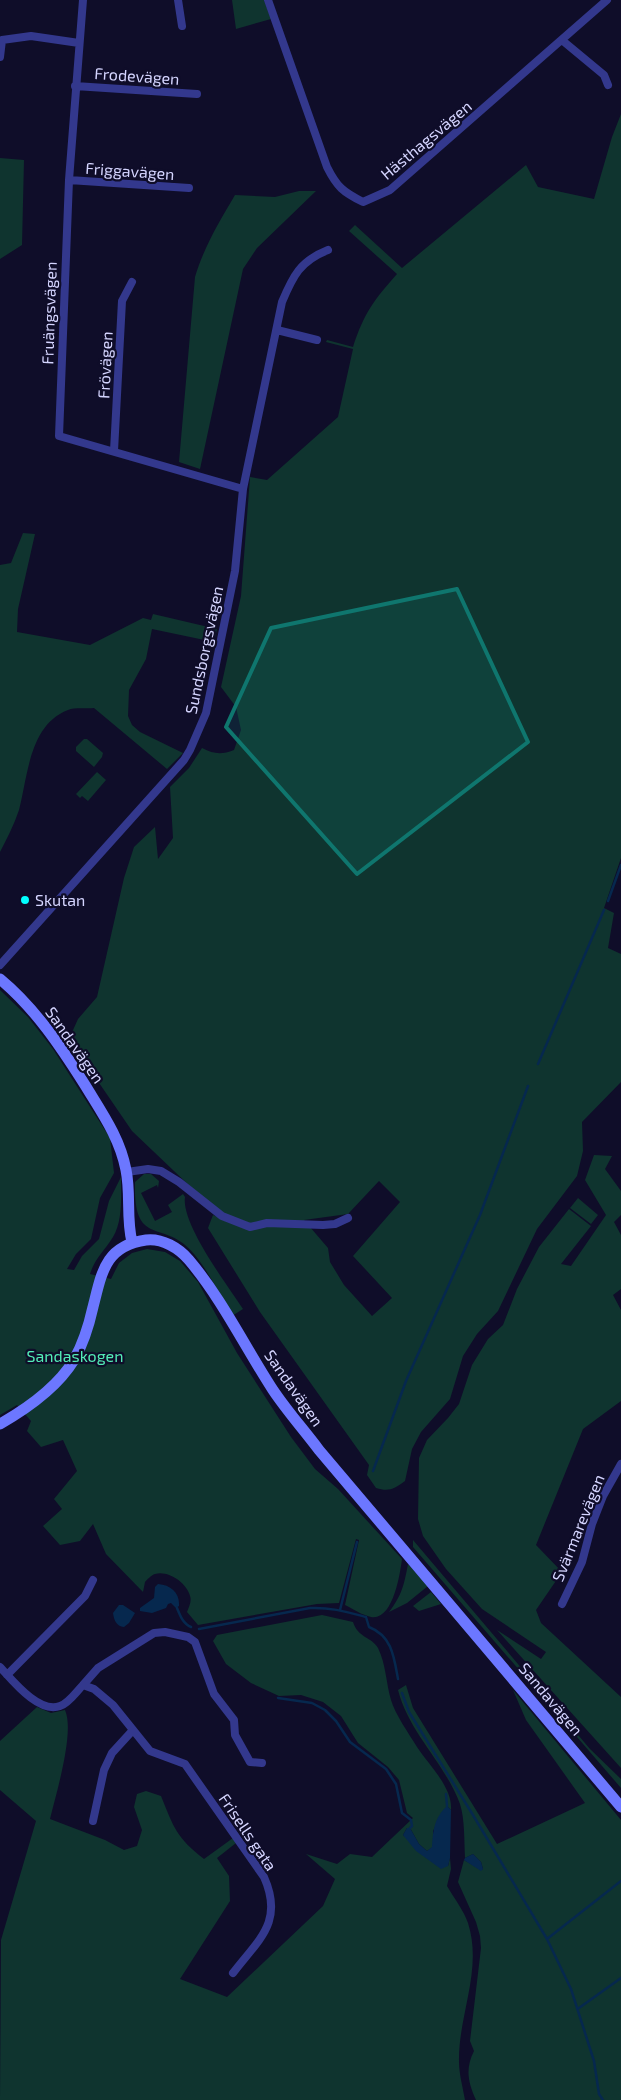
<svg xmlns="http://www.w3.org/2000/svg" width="621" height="2100" font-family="'Exo 2',sans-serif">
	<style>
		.green { fill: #0f342f; fill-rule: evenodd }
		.water { fill: #06284e }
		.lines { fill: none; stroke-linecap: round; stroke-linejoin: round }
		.stream { stroke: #06284e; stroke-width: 2.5 }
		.street { stroke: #33388d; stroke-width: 8 }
		.secondary { stroke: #6c77ff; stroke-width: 11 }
		.marked { fill: #0f766e; fill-opacity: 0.2; stroke: #0f766e; stroke-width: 4; stroke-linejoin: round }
		.poi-dot { fill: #01ffff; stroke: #0f0d29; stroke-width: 2 }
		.labels { text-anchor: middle; stroke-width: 4.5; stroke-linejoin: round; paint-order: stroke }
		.street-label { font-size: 16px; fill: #d5d5ff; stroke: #0f0d29 }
		.poi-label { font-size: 16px; fill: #d5d5ff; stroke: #0f0d29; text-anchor: start }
		.park-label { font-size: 16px; fill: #53edb7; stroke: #0f0d29 }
	</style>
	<rect width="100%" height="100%" fill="#0f0d29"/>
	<path class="green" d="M232,0H264L271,19L236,29Z
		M621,114V858L604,908L614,913L608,948L621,954V1082L582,1122L583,1151L577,1176L537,1229L498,1311L477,1334L463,1356L450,1399L421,1432L412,1449L405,1481C394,1489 389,1492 376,1488L367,1475L369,1465L260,1312L208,1228L213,1215L243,1228L195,1191L132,1131L69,1039L78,1019L97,997L124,878L134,847L155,827L158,859L173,838L170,787L189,768L202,748C214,754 221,755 234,750L241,730L236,707L221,687L241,596L250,477L267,480L338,417L353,349L326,342L327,340L353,347C364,313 374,300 397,274L349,231L355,225L402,268L526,165L538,187L594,199L612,137ZM379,1181L400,1202L353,1256L392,1298L372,1316L344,1285L330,1262L328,1248L304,1220L348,1214Z
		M0,158L24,160L22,245L0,259Z
		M299,191H316L257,248L243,269L200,469L179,462L195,277C204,247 219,222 235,195L275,197Z
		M23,533L35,534L18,609L17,632L90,645L143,618L151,620L153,614L217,629L214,642L152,629L146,659L129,690L128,716L132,725L140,732L183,753L167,769L94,708C86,709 75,707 68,710C29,725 28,776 19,810C14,825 7,838 0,852V565L11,563Z
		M84,739H87L103,753L102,757L94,767L76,751V747Z
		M97,772L106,780L88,801L82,796L80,798L76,794Z
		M0,990L28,1017L53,1049L110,1138L114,1173L100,1198L91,1239L76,1254L67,1269L74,1270L82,1256L99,1239L109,1201L121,1177C121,1195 123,1221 113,1237C105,1250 95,1258 90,1274L111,1279L119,1263L132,1253L147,1249L165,1252L180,1261L198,1282L237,1353L291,1437L315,1469L338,1489L402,1559C400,1574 393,1621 371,1617C362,1615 353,1609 345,1605L359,1540L356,1539L339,1603L317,1604L198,1625L187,1612C189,1607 192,1601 190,1596C187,1583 168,1570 155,1574C151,1575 147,1580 145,1582L143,1592L106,1554L93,1524L80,1541L60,1545L43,1526L62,1509L54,1499L77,1471L63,1440L41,1447L27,1431L31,1421L17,1405L0,1415Z
		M594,1155L612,1156L605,1169L621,1191V1215L614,1222L621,1235V1289L613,1295L621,1310V1401L583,1429L536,1545L562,1572L536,1610L541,1623L621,1697V1768L497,1630L541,1659L546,1652L482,1609L446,1569L423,1536L418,1519L419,1458L427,1440L448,1418L459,1404L472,1365L488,1339L503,1325L517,1289L539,1247L569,1209L591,1226L561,1264L571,1266L606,1215L585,1180Z
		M144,1174H151L159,1181L158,1188L157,1185L141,1193L155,1221L172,1212L168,1205L183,1194L185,1197C181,1224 228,1286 243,1309L232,1316C220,1295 209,1272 194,1254C164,1217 133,1250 135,1182Z
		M578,1198L598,1215L591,1224L570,1208Z
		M413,1540L590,1749L621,1779V1788L413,1547Z
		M408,1564L428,1586L407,1603L389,1612C402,1595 404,1585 408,1564Z
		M431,1592L441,1604L419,1611L413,1606Z
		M322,1615L353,1622C358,1638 372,1637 378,1648C386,1664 386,1683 391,1700C395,1714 409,1734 417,1747C429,1765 453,1788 451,1810L447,1806L433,1831V1847L427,1851L419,1844L410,1828H407L403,1835L448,1866L450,1858L451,1869L447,1886C454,1898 464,1911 468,1923C483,1970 458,2015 459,2062C459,2074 463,2088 465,2100H0L1,1940L36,1821L0,1790V1741L37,1707L51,1713L65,1710C75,1732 56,1794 50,1819L105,1840L124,1850L137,1846L142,1830L134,1807L137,1794L146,1791L161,1796C174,1828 176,1837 204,1859L233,1838L236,1843L217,1858L229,1876L230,1901L180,1979L227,1997L323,1906L335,1879L306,1854L337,1864L350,1854L372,1857L413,1818L407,1813L399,1780L388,1767L358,1743L341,1716L323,1702L301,1695L279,1696L251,1683L226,1664L213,1641L217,1635Z
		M406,1685L413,1708L497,1844L585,1803L526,1720L513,1690L621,1820V2100H476C468,2082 465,2069 474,2051L470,2041L481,1948L480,1936L476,1922L458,1882L464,1860L481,1870L483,1869L481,1862L473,1854L465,1858C464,1841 465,1820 460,1804C445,1763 409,1733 398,1690Z"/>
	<path class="water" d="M158,1584C171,1585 180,1593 179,1606L176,1608L171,1603L168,1604L166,1608L152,1613L140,1611V1608L154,1598L155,1587Z
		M119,1605H123L135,1613L129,1623L124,1627C116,1626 114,1620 113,1613Z
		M447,1806L451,1810L450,1858L448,1866L441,1869L416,1851L403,1835L407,1828H410L419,1844L427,1851L432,1847C433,1831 434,1818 447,1806Z
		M473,1854L481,1862L483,1869L481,1871L464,1860L465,1858Z"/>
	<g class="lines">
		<path class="stream" d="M608,901L621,865
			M538,1064L604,910
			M373,1471L406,1381L480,1215L528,1086
			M177,1608C180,1615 183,1624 191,1627
			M340,1610L357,1542
			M199,1629L310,1608C330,1607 347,1612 366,1617L369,1627C392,1636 394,1657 398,1679
			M402,1693L409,1712L473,1815L547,1939L571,1989L594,2061L599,2094L603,2100
			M278,1698L312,1703L325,1710L336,1721L350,1742L386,1769L396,1784L402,1813L411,1820L412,1826L410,1828
			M446,1794L447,1806
			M547,1939L621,1881
			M579,2008L621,1978"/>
		<path class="street" d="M83,0L69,180L59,436L243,489
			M178,0L182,26
			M268,0L327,167C337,187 343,192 363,202L390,190L607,0
			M563,41L604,75L608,85
			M0,57L2,40L31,36L79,43
			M75,86L197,94
			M69,180L189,188
			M277,330L317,340
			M114,451L122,301L132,282
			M0,965L184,760L190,750L206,713L235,571L243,489L282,302C293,276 300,261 328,250
			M127,1172L148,1169L161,1171L179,1182L222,1216L250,1227L267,1223L323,1225L335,1224L348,1218
			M562,1604L582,1562L592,1524L603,1496L621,1464
			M0,1667C13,1681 39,1714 60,1706C69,1703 76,1692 83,1685L94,1689L113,1705L150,1751L185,1764L264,1877C284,1922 259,1939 233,1973
			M7,1675L85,1596L93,1580
			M83,1685L98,1668L154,1633L165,1632L188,1637L195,1642L214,1694L234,1720L235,1735L250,1762L262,1763
			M93,1821L104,1770L112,1753L133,1730"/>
		<path class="secondary" d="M0,979C35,1008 61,1047 85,1085C102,1113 120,1138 126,1170C131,1194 126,1218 132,1242
			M0,1424C28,1408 57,1388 74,1360C83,1344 89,1325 93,1307C102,1272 105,1246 146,1240C162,1238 179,1248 189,1260C222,1299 245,1347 273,1390C287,1411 304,1430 319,1450L621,1807"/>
	</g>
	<path class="marked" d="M457,589L528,742L357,874L226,727L271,628Z"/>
	<circle class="poi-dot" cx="25" cy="900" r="5"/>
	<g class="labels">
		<g class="street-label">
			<text transform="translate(137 76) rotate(4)" y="6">Frodevägen</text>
			<text transform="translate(426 140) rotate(-40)" y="6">Hästhagsvägen</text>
			<text transform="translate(130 171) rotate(4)" y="6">Friggavägen</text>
			<text transform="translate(49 313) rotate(-88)" y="6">Fruängsvägen</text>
			<text transform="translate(105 365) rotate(-87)" y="6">Frövägen</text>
			<text transform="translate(204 650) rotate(-78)" y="6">Sundsborgsvägen</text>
			<text transform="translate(75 1045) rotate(55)" y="6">Sandavägen</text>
			<text transform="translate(294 1388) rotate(55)" y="6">Sandavägen</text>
			<text transform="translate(578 1528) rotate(-68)" y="6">Svärmarevägen</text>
			<text transform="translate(551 1699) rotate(50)" y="6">Sandavägen</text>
			<text transform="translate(248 1832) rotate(56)" y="6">Frisells gata</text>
		</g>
		<g class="poi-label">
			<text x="35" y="906">Skutan</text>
		</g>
		<g class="park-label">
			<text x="75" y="1362">Sandaskogen</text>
		</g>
	</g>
</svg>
